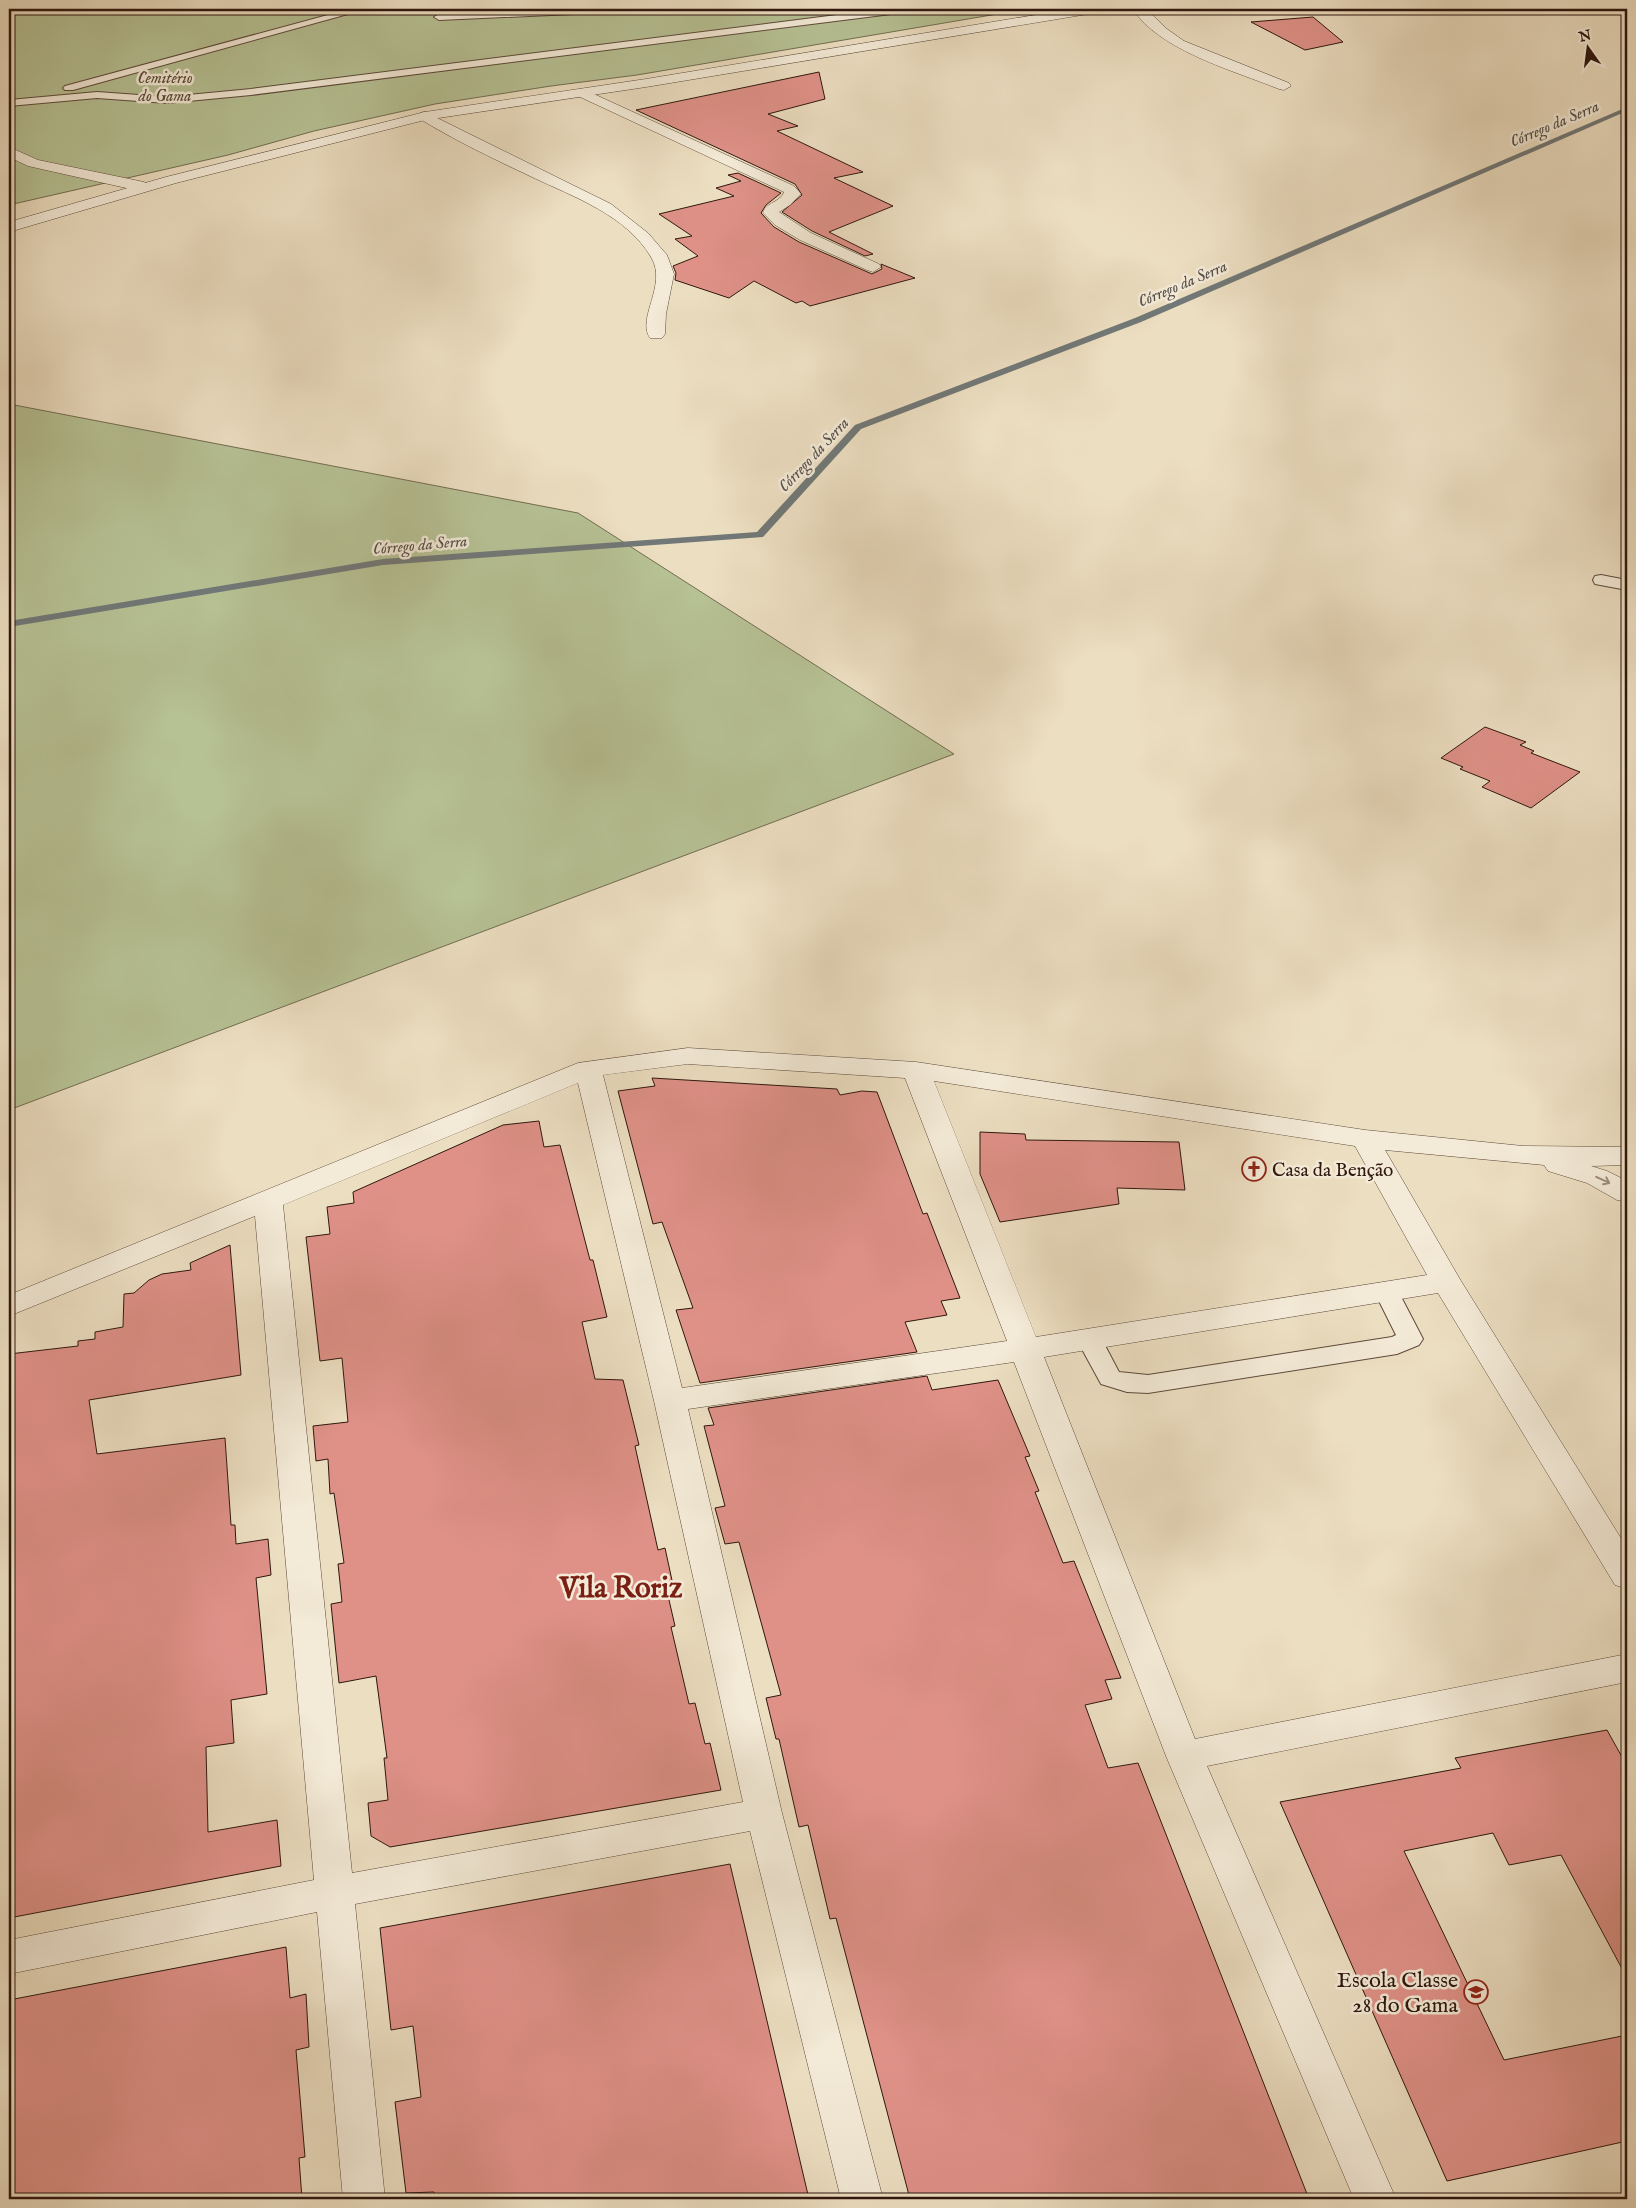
<svg xmlns="http://www.w3.org/2000/svg" width="1636" height="2208" font-family="'IM FELL English',serif">
	<style>
		.green { fill: #b6c194; stroke: #726c51 }
		.lines { fill: none; stroke-linecap: round; stroke-linejoin: round }
		.stream { fill: #717877; fill-rule: evenodd }
		.building { fill: #df9188; stroke: #2f170e }
		.service-casing { stroke: #5e493b; stroke-width: 2 }
		.minor-casing { stroke: #5e493b; stroke-width: 1 }
		.tertiary-casing { stroke: #5e493b; stroke-width: 1 }
		.service { fill: #f3ead7; fill-rule: evenodd }
		.minor { fill: #f3ead7; fill-rule: evenodd }
		.tertiary { fill: #f3ead7; fill-rule: evenodd }
		.oneway { stroke: #9b8b7d }
		.labels { text-anchor: middle; stroke-width: 5; stroke-linejoin: round; paint-order: stroke }
		.far-park-label { font-size: 16px; font-style: italic; fill: #584a36; stroke: #f3ead7 }
		.far-water-label { font-size: 16px; font-style: italic; fill: #56504b; stroke: #f3ead7 }
		.poi-label { font-size: 19px; fill: #2f170e; stroke: #f3ead7; text-anchor: start }
		.near-poi-label { font-size: 22px; fill: #2f170e; stroke: #f3ead7; text-anchor: end }
		.near-district-label { font-size: 29px; font-weight: bold; fill: #7a1f14; stroke: #f3ead7 }
	</style>
	<rect width="100%" height="100%" fill="#ecdec1"/>
	<filter id="stains"><feTurbulence type="fractalNoise" baseFrequency=".004" numOctaves="4"/><feColorMatrix values="0 0 0 0 .2 0 0 0 0 .09 0 0 0 0 .02 0 0 0 .5 -.17"/></filter>
	<radialGradient id="worn" r=".72"><stop offset=".6" stop-color="#630" stop-opacity="0"/><stop offset="1" stop-color="#630" stop-opacity=".3"/></radialGradient>
	<path class="green" d="M9,9H1027L637,75L551,86L435,104L314,131L228,155L9,205Z
		M9,404L578,513L954,754L9,1110Z"/>
	<g class="lines">
		<path class="stream" d="M1627,107V111L1141,322L861,429L763,537L383,565L9,627V621L383,559L757,532L855,425L1135,318Z"/>
	</g>
	<path class="building" d="M1313,17L1343,42L1305,50L1251,22Z
		M819,72L825,99L768,114L798,126L777,131L863,172L834,178L893,206L829,232L873,254L865,256L812,231L782,212L802,195L795,184L636,110Z
		M738,173L781,193L766,205L761,213L774,227L799,242L872,274L882,269L881,264L915,278L810,306L802,301L796,303L754,281L729,298L675,280L676,273L673,266L698,256L675,239L692,236L659,214L734,196L716,188L741,181L728,175Z
		M1485,727L1526,742L1520,745L1534,751L1531,753L1580,772L1531,808L1482,787L1490,781L1460,769L1463,767L1441,758Z
		M652,1078L837,1089L840,1095L862,1091L877,1092L923,1214L927,1213L960,1298L941,1301L947,1315L905,1322L917,1352L700,1383L676,1310L693,1308L662,1222L653,1224L618,1091L655,1086Z
		M539,1121L544,1147L560,1145L590,1260H593L607,1317L582,1322L595,1379L623,1380L639,1445L635,1446L658,1550L665,1548L673,1585L666,1587L675,1626L671,1627L689,1704L695,1703L705,1744L710,1743L721,1790L390,1847L371,1836L368,1803L388,1800L384,1758H387L376,1676L339,1683L331,1604L342,1602L338,1564L344,1563L334,1493L330,1494L328,1459L316,1461L313,1426L348,1422L342,1358L320,1361L306,1237L330,1234L327,1207L354,1203L353,1192L503,1125Z
		M980,1132L1025,1134L1026,1140L1179,1142L1185,1190L1117,1188L1119,1204L1000,1222L980,1174Z
		M230,1245L241,1375L89,1400L97,1454L225,1438L231,1525H235L236,1544L268,1539L271,1575L256,1578L267,1694L231,1700L234,1743L206,1747L208,1832L277,1820L281,1866L9,1918V1354L78,1346V1341L95,1339V1332L123,1327L124,1294L134,1293L149,1280L162,1274L191,1270L190,1263Z
		M927,1376L932,1390L998,1380L1030,1456L1025,1457L1039,1491L1035,1492L1063,1563L1074,1561L1121,1678L1105,1680L1112,1699L1085,1705L1108,1768L1138,1763L1309,2199H910L836,1918L830,1919L808,1825L799,1827L779,1739H776L766,1698L781,1695L739,1542L725,1544L715,1508L725,1506L704,1426L714,1425L708,1408Z
		M1607,1730L1627,1766V1978L1561,1855L1509,1865L1493,1833L1404,1851L1504,2060L1627,2035V2141L1447,2181L1280,1802L1461,1768L1455,1758Z
		M730,1864L809,2199H435L434,2192L406,2193L395,2102L421,2097L413,2026L391,2030L380,1928Z
		M286,1947L290,1998L306,1994L309,2047L296,2050L305,2157L299,2158L302,2199H9V2000Z"/>
	<g class="lines">
		<g class="service-casing">
			<path id="service" d="M350,9H366L73,90H65L63,88L65,86Z
				M552,9H622L617,12L439,20L434,17L439,14Z
				M884,9H912L907,12L251,95L167,103L97,98L9,106V100L97,92L167,97L251,89Z
				M1601,575L1627,580V590L1595,584L1593,580L1595,576Z
				M1387,1285L1396,1287L1423,1339L1419,1345L1397,1354L1148,1393L1127,1392L1101,1384L1077,1340L1081,1334L1090,1331L1099,1334L1119,1372L1148,1375L1392,1337L1396,1335L1375,1293L1378,1287Z"/>
		</g>
		<g class="minor-casing">
			<path id="minor" d="M1133,9H1146L1167,29L1184,41L1289,83L1291,86L1284,90L1279,89C1235,71 1158,50 1133,9Z
				M583,89L794,186L801,194L790,205L779,212L811,233L879,264L881,267L873,272L867,270L800,240L775,225L763,213C766,202 781,202 784,192L578,96L576,93L578,90Z
				M425,112L611,204L648,233L667,255L674,274L666,314L665,334L662,338H650C636,318 668,285 651,257C626,215 574,197 532,177C494,159 456,141 420,119L418,116L420,113Z
				M9,147L38,160L144,182L152,187L144,192L28,166L9,157Z
				M688,1048L916,1062L1365,1130L1523,1146L1627,1147V1165L1591,1166L1607,1171L1627,1181V1202L1617,1200L1587,1183L1548,1171L1544,1165L1385,1150L1461,1281L1627,1548V1589L1615,1585L1438,1293L1044,1357L1195,1739L1627,1654V1682L1207,1766L1396,2199H1354L1166,1756L1014,1362L688,1409L782,1813L883,2199H841L750,1831L355,1904L385,2199H343L317,1912L9,1974V1940L314,1880L255,1216L9,1316V1295L578,1063ZM688,1064L905,1078L1007,1341L682,1388L603,1075ZM934,1081L1355,1146L1427,1275L1036,1337ZM578,1083L654,1401L743,1802L352,1873L283,1205Z"/>
		</g>
		<g class="tertiary-casing">
			<path id="tertiary" d="M1072,9H1100L1094,13L646,87L425,120L176,183L9,232V222L166,177L425,112L646,79Z"/>
		</g>
		<use href="#service" class="service"/>
		<use href="#minor" class="minor"/>
		<use href="#tertiary" class="tertiary"/>
	</g>
	<defs><path id="oneway-shaft" d="M-6 0H5M1.5-3L5.5 0L1.5 3" fill="none" stroke-width="1.6" stroke-linecap="round" stroke-linejoin="round" transform="scale(1.25)"/></defs>
	<use class="oneway" href="#oneway-shaft" transform="translate(1603 1180) rotate(25)"/>
	<defs>
		<g id="church-ring" transform="scale(1.25)"><circle r="9.5" fill="#f3ead7" stroke="#8f2418" stroke-width="1.5"/><path d="M-1.2-6h2.4v3.5h3.3v2.4h-3.3V6h-2.4V-.1h-3.3v-2.4h3.3Z" fill="#8f2418"/></g>
		<g id="school-ring" transform="scale(1.25)"><circle r="9.5" fill="#f3ead7" stroke="#8f2418" stroke-width="1.5"/><path d="M0-5L7-2L0 1L-7-2ZM-4 1L0 2.5L4 1V4Q0 6-4 4Z" fill="#8f2418"/></g>
	</defs>
	<g fill-rule="evenodd">
		<use href="#church-ring" x="1254" y="1169"/>
		<use href="#school-ring" x="1476" y="1992"/>
	</g>
	<g class="labels">
		<g class="far-park-label">
			<text x="165" y="83">Cemitério<tspan x="165" dy="18">do Gama</tspan></text>
		</g>
		<g class="far-water-label">
			<text transform="translate(1554 123) rotate(-23)" y="6">Córrego da Serra</text>
			<text transform="translate(1182 283) rotate(-23)" y="6">Córrego da Serra</text>
			<text transform="translate(813 454) rotate(-47)" y="6">Córrego da Serra</text>
			<text transform="translate(420 544) rotate(-5)" y="6">Córrego da Serra</text>
		</g>
		<g class="poi-label">
			<text x="1272" y="1176">Casa da Benção</text>
		</g>
		<g class="near-poi-label">
			<text x="1458" y="1987">Escola Classe<tspan x="1458" dy="25">28 do Gama</tspan></text>
		</g>
		<g class="near-district-label">
			<text x="621" y="1597">Vila Roriz</text>
		</g>
	</g>
	<rect width="1636" height="2208" fill="none" stroke="#ecdec1" stroke-width="30"/>
	<rect x="10" y="10" width="1616" height="2188" fill="none" stroke="#2f170e" stroke-width="2.5"/>
	<rect x="15" y="15" width="1606" height="2178" fill="none" stroke="#2f170e"/>
	<g transform="translate(1588 48) rotate(346)" stroke="#f3ead7" stroke-width="4" paint-order="stroke">
	<path d="M0-4L9 19L0 12L-9 19Z" fill="#2f170e"/>
	<text y="-8" font-size="14" font-weight="bold" text-anchor="middle" fill="#2f170e">N</text>
	</g>
	<rect width="100%" height="100%" filter="url(#stains)"/>
	<rect width="100%" height="100%" fill="url(#worn)"/>
</svg>
